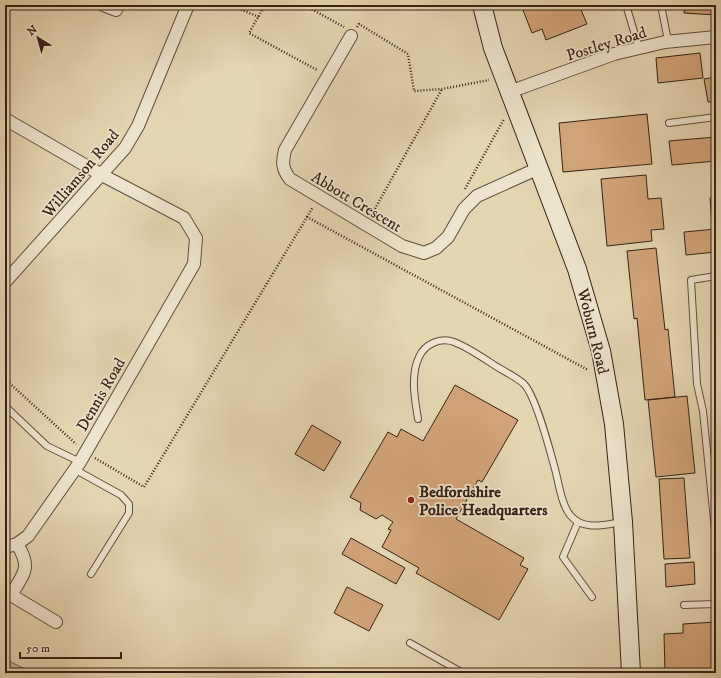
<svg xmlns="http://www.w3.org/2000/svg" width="721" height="678" font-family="'IM FELL DW Pica',serif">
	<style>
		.green { fill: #b8bd8a; stroke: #776f50 }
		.building { fill: #d2a47b; stroke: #362115 }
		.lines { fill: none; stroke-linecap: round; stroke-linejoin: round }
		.service-casing { stroke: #624e3c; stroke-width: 8 }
		.minor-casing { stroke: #624e3c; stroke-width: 14 }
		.secondary-casing { stroke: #362115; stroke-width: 20 }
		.path { stroke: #362115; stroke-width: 2.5; stroke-dasharray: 1 2; stroke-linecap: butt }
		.service { stroke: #eee4cd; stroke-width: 6 }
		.minor { stroke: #eee4cd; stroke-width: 12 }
		.secondary { stroke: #eee4cd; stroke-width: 18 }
		.poi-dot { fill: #8f2418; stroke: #eee4cd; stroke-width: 1.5 }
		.labels { text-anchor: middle; stroke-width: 3.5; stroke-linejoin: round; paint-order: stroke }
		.street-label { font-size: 16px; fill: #362115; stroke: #eee4cd }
		.poi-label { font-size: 16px; font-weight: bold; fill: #362115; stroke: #eee4cd; text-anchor: start }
	</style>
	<rect width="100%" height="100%" fill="#e5d6b2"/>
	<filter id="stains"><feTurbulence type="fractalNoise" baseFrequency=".005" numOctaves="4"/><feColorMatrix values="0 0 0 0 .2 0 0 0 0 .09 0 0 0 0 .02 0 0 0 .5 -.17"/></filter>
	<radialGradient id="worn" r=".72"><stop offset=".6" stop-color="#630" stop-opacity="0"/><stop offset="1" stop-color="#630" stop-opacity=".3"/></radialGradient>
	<path class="green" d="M5,659L27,670L25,673H5Z"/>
	<path class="building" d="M521,5H579L587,24L546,40L542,29L532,33Z
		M685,5H716V15L684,13Z
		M700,53L703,78L658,83L656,58Z
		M716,77V101L708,102L704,79Z
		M647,114L652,164L563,172L559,123Z
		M716,137V161L672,165L669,141Z
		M646,175L648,199L661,198L664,229L651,230L652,241L607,246L601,179Z
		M716,197V224H712L710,198Z
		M716,229V252L686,255L684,232Z
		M656,248L665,330L668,329L675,397L645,400L637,318L634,319L627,251Z
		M455,385L518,420L482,482L478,480L456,519L524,558L520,565L528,569L499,620L416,573L419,568L382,547L391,530L388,529L393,522L382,515L376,519L360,510L361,503L350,497L388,432L397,437L401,429L423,441Z
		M687,396L695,473L656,477L648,400Z
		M312,425L341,442L324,471L295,454Z
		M684,478L690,558L664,559L659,479Z
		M351,538L405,568L396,584L342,554Z
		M694,562L695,584L666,587L665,564Z
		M347,587L383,605L369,631L334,613Z
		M716,622V673H665L664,634L683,633V624Z"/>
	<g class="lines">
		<g class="service-casing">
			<path id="service" d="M626,5L639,48
				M661,5L668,41
				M669,123L716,117
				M716,276L691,280L697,384L703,411L716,540
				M8,409L47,446L80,462
				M418,419C415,400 410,376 419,357C425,344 440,337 454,342C467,347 479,355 491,363C501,370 515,376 524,384C536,396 550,451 555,469C559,484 561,503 570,515C583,531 604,525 621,522
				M74,469L121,495L129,504V513L91,574
				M578,522L563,557L592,597
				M684,605L716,604
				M410,643L463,673"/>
		</g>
		<g class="minor-casing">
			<path id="minor" d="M103,5L116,10L118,5
				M351,36L285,150C282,162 282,169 290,179L402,246L424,253L436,248L448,237L464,209L477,196L539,168
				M509,92L614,54L665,42L716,37
				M5,119L102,175L184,218L196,238L194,264L80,462L28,536L17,544L5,547
				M5,282L125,148L138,126L188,5
				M17,544C32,568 24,573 11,595L56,622"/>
		</g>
		<g class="secondary-casing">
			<path id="secondary" d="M482,5L493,48L577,269L601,351L614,424L623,522L631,673"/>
		</g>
		<path class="path" d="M230,5L259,17
			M265,5L249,33L317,70
			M304,5L344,27
			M357,27L359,24L408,54L414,91L442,89L489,80
			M465,189L504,119
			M372,214L442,89
			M307,217L313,207
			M5,379L76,444
			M95,458L144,487L307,217L588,370"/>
		<use href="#service" class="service"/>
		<use href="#minor" class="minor"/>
		<use href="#secondary" class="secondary"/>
	</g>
	<circle class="poi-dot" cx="411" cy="500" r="4"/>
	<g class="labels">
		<g class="street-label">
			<text transform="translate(606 43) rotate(-17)" y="6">Postley Road</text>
			<text transform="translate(80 173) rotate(-50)" y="6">Williamson Road</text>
			<text transform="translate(357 201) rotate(31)" y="6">Abbott Crescent</text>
			<text transform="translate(594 331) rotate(76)" y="6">Woburn Road</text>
			<text transform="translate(100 394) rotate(-60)" y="6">Dennis Road</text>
		</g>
		<g class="poi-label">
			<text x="419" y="497">Bedfordshire<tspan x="419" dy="18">Police Headquarters</tspan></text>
		</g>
	</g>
	<rect width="721" height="678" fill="none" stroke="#e5d6b2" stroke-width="20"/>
	<rect x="6" y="6" width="709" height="666" fill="none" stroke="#362115" stroke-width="2"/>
	<rect x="10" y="10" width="701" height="658" fill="none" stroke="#362115"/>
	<g transform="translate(38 38) rotate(323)" stroke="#eee4cd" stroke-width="3" paint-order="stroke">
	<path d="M0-3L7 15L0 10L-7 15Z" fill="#362115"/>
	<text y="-6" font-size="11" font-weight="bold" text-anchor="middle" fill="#362115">N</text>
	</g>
	<path d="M20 652v6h101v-6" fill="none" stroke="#362115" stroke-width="2"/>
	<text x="26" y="652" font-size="12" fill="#362115" stroke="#eee4cd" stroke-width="3" paint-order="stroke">50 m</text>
	<rect width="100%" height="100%" filter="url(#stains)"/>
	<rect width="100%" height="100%" fill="url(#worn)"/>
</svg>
